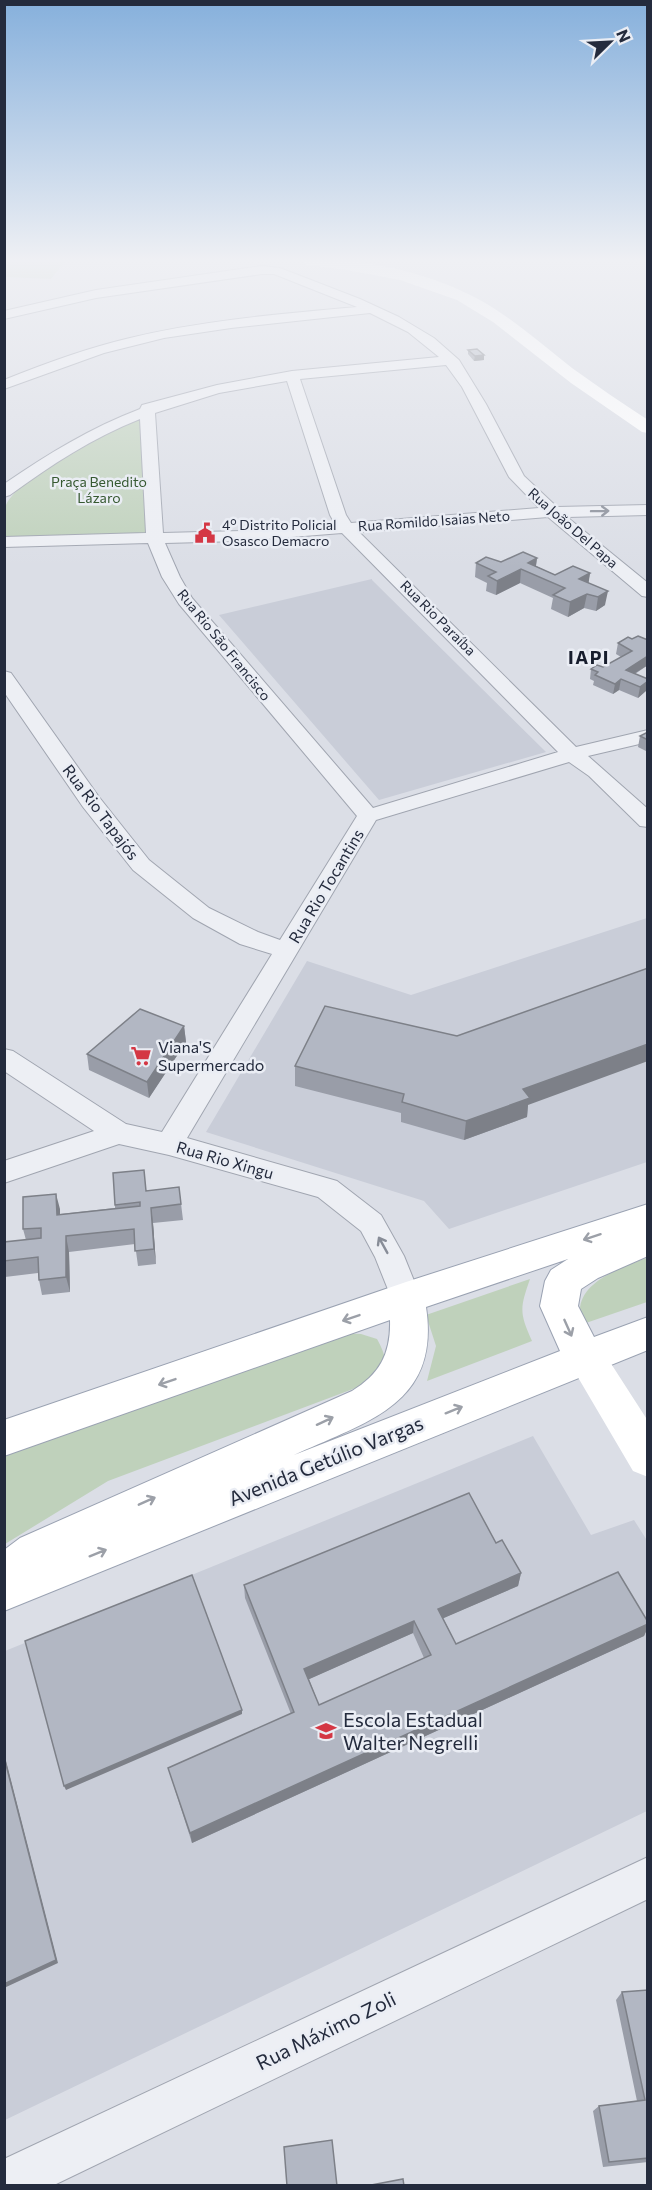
<svg xmlns="http://www.w3.org/2000/svg" width="652" height="2190" font-family="Commissioner,sans-serif">
	<style>
		.built { fill: #c9cdd8 }
		.green { fill: #bfd1bb }
		.lines { fill: none; stroke-linecap: round; stroke-linejoin: round }
		.street-casing { stroke: #a0a5b0; stroke-width: 2 }
		.primary-casing { stroke: #9aa2b2; stroke-width: 2 }
		.street { fill: #edeff4; fill-rule: evenodd }
		.secondary { fill: #fff; fill-rule: evenodd }
		.primary { fill: #fff; fill-rule: evenodd }
		.wall { fill: #999da8; fill-rule: evenodd }
		.shaded-wall { fill: #7d8088 }
		.building { fill: #b2b7c3; stroke: #7d8088; stroke-width: 1.5; fill-rule: evenodd }
		.oneway { stroke: #888d98 }
		.oneway2 { stroke: #9ca0a8 }
		.labels { text-anchor: middle; stroke-width: 5; stroke-linejoin: round; paint-order: stroke }
		.far-park-label { font-size: 14px; fill: #365931; stroke: #eaedf4 }
		.far-street-label { font-size: 14px; fill: #242b3d; stroke: #eaedf4 }
		.far-poi-label { font-size: 14px; fill: #242b3d; stroke: #eaedf4; text-anchor: start }
		.street-label { font-size: 16px; fill: #242b3d; stroke: #eaedf4 }
		.poi-label { font-size: 16px; fill: #242b3d; stroke: #eaedf4; text-anchor: start }
		.far-district-label { font-size: 18px; font-weight: bold; letter-spacing: 1.5px; fill: #171d2d; stroke: #eaedf4 }
		.near-street-label { font-size: 20px; fill: #242b3d; stroke: #eaedf4 }
		.near-poi-label { font-size: 20px; fill: #242b3d; stroke: #eaedf4; text-anchor: start }
	</style>
	<rect width="100%" height="100%" fill="#dbdee6"/>
	<path class="built" d="M372,579V580L546,752L379,800L219,615Z
		M647,918V1162L449,1229L424,1201L206,1132L307,961L411,995Z
		M533,1436L591,1535L634,1520L648,1542L647,1811L5,2120V1651Z"/>
	<path class="green" d="M5,261H65L51,279L5,277Z
		M143,412L148,536L5,537C5,528 2,513 6,505C21,474 111,430 143,412Z
		M647,1258V1302L583,1324C567,1286 619,1268 647,1258Z
		M530,1279C520,1308 519,1312 532,1341L427,1381L436,1346L426,1315Z
		M339,1333L361,1334L377,1339C389,1361 387,1366 369,1383L108,1481L5,1544V1449Z"/>
	<g class="lines">
		<g class="street-casing">
			<path id="street" d="M262,266L280,268L360,299L399,317L434,338L459,360L486,404L524,476L557,507L648,505V515L567,517L648,583V597L642,596L548,517L359,532L576,747L648,730V742L588,756L648,809V827L640,826L589,776L569,762L376,820L187,1138L337,1181L381,1215L404,1256L421,1298L417,1307L406,1311L395,1307L375,1257L361,1231L318,1197L169,1155L119,1144L4,1183V1161L94,1131L4,1071V1049L13,1051L126,1124L162,1132L272,954L240,944L193,918L133,870L83,807L4,692V671L11,673L99,797L149,860L209,908L258,932L280,940L357,816L179,604L162,577L148,543L4,547V537L146,533L140,419C92,438 51,465 10,495L4,497V484C48,454 90,428 140,409L142,405L217,385L292,371L439,357L408,332L370,313L231,328L164,338L104,353L4,389V380C46,363 87,348 130,338C205,320 281,314 357,307L274,274H262L96,298L4,319V311L96,290ZM446,365L462,387L509,477L539,508L351,523L346,515L300,379ZM287,381L330,515L335,524L241,531L163,533L155,413L219,393ZM342,533L558,752L373,808L192,598L180,577L165,543L241,541Z
				M648,1857V1899L52,2186H4V2159Z"/>
		</g>
		<g class="primary-casing">
			<path id="primary" d="M648,1204V1256L598,1278L581,1289L578,1306L594,1337L648,1317V1350L4,1611V1550L20,1538L352,1391C380,1374 391,1353 390,1320L4,1456V1420L406,1282ZM568,1259L551,1270L545,1281L540,1306L560,1351L294,1455C365,1422 441,1405 426,1307Z"/>
		</g>
		<use href="#street" class="street"/>
		<path class="secondary" d="M300,261C359,256 428,272 480,300C514,319 542,345 572,368C597,386 622,403 648,420V433L642,432L571,383L493,322L457,300L400,280L347,270L307,265Z
			M585,1340L599,1345L648,1421V1477L633,1471L566,1357L571,1345Z"/>
		<use href="#primary" class="primary"/>
	</g>
	<path class="wall" d="M468,350L484,360L474,361L468,354Z
		M537,558L536,566L555,575L590,573L588,583L605,605L596,611L584,608L568,617L551,609L553,598L520,583L496,595L486,591L487,583L475,577L476,563L501,562Z
		M628,637L648,665L635,674L648,679L647,690L638,698L619,690L613,694L593,685L594,681L590,679L591,669L603,667L621,657L616,654L618,643Z
		M648,732V752L638,747L640,736Z
		M184,1026L186,1042L149,1098L89,1070L87,1054Z
		M295,1066L528,1105L527,1117L464,1140L401,1122V1113L295,1086Z
		M179,1187L183,1220L153,1223L156,1264L138,1266L135,1244L69,1252L70,1292L42,1295L39,1280L38,1273L5,1277L4,1281V1242L26,1240L23,1229L60,1209V1214L115,1208V1205L147,1191Z
		M496,1543L521,1573L518,1586L443,1618L456,1644L648,1622V1627L644,1636L192,1843L168,1768L291,1714L245,1598L244,1585ZM413,1633L424,1658L319,1705L309,1679Z
		M648,1990V2162L603,2167L593,2111L599,2106L637,2101L616,2000L622,1992Z"/>
	<path class="shaded-wall" d="M484,355V360L474,361L475,356Z
		M537,558L535,572L528,563Z
		M521,569L520,583L496,595L497,581Z
		M590,573L588,587L579,579Z
		M608,591L605,605L596,611L598,597Z
		M587,594L584,608L568,617L570,602Z
		M648,656V665L624,680L626,670Z
		M621,679L619,690L613,694L615,684Z
		M648,681L647,690L638,698L640,687Z
		M184,1026L186,1042L149,1098L147,1082Z
		M648,1044V1061L528,1105L527,1117L464,1140L466,1121L523,1089Z
		M56,1194L60,1209V1230L57,1215Z
		M151,1208L153,1223L156,1264L154,1249Z
		M66,1236L69,1252L70,1292L66,1277Z
		M521,1573L518,1586L437,1621L438,1609Z
		M414,1621L413,1633L305,1681L304,1669Z
		M648,1624V1627L644,1636L192,1843L190,1833Z
		M242,1710V1714L66,1790L64,1786Z
		M4,1753L58,1963L4,1988Z"/>
	<path class="building" d="M477,349L484,355L475,356L468,350Z
		M523,552L537,558L528,563L555,575L573,566L590,573L579,579L608,591L598,597L587,594L570,602L553,595L565,588L521,569L497,581L488,576L496,572L476,563L486,557L501,562Z
		M638,636L648,640V656L626,670L648,679V681L640,687L621,679L615,684L595,675L598,672L591,669L597,665L603,667L632,651L618,643L628,637L632,639Z
		M648,732V740L640,736Z
		M648,968V1044L523,1089L530,1098L466,1121L402,1102L404,1094L295,1066L325,1006L457,1036Z
		M140,1009L184,1026L147,1082L87,1054Z
		M144,1170L146,1191L179,1187L181,1204L151,1208L154,1249L135,1251L134,1229L66,1236V1277L39,1280L38,1257L4,1261V1242L41,1238V1228L23,1229V1197L56,1194L57,1215L140,1206V1202L115,1205L113,1173Z
		M469,1493L496,1543L502,1540L521,1573L438,1609L456,1644L618,1572L648,1622V1624L190,1833L168,1768L294,1712L244,1585ZM414,1621L431,1655L319,1705L304,1669Z
		M192,1575L242,1710L64,1786L25,1641Z
		M4,1757L56,1960L4,1984Z
		M648,1990V2158L609,2162L599,2106L645,2100L622,1992Z
		M332,2140L337,2186H287L284,2147Z
		M403,2179L404,2186H366Z"/>
	<defs><path id="oneway-shaft" d="M-6 0H5M1.5-3L5.5 0L1.5 3" fill="none" stroke-width="1.6" stroke-linecap="round" stroke-linejoin="round" transform="scale(1.5)"/></defs>
	<g class="oneway">
		<use href="#oneway-shaft" transform="translate(600 511) rotate(-1)"/>
		<use href="#oneway-shaft" transform="translate(383 1245) rotate(-119)"/>
	</g>
	<g class="oneway2">
		<use href="#oneway-shaft" transform="translate(592 1237) rotate(162)"/>
		<use href="#oneway-shaft" transform="translate(351 1318) rotate(161)"/>
		<use href="#oneway-shaft" transform="translate(568 1328) rotate(66)"/>
		<use href="#oneway-shaft" transform="translate(167 1382) rotate(161)"/>
		<use href="#oneway-shaft" transform="translate(454 1410) rotate(-22)"/>
		<use href="#oneway-shaft" transform="translate(325 1421) rotate(-25)"/>
		<use href="#oneway-shaft" transform="translate(147 1501) rotate(-24)"/>
		<use href="#oneway-shaft" transform="translate(98 1553) rotate(-22)"/>
	</g>
	<linearGradient id="sky" x2="0" y2="1"><stop stop-color="#86b0dc"/><stop offset="0.46" stop-color="#eff0f4"/><stop offset="1" stop-color="#eff0f4" stop-opacity="0"/></linearGradient>
	<rect width="652" height="567" fill="url(#sky)"/>
	<defs>
		<g id="civic-bare" transform="scale(1.62)"><path d="M-.6-6.5H3V-4.5H.6V-3L4-1V1h2V6H-6V1h2V-1L-.6-3ZM-1.2 2.5V6h2.4V2.5Z" fill="#d43744" stroke="#eaedf4" stroke-width="2.5" paint-order="stroke"/></g>
		<g id="supermarket-bare" transform="scale(1.62)"><path d="M-6-5.5h2.5l.6 2H6L4.5 2H-2.5L-4.4-4H-6ZM-1.5 3.2a1.3 1.3 0 1 0 .1 0ZM3 3.2a1.3 1.3 0 1 0 .1 0Z" fill="#d43744" stroke="#eaedf4" stroke-width="2.5" paint-order="stroke"/></g>
		<g id="school-bare" transform="scale(1.62)"><path d="M0-5L7-2L0 1L-7-2ZM-4 1L0 2.5L4 1V4Q0 6-4 4Z" fill="#d43744" stroke="#eaedf4" stroke-width="2.5" paint-order="stroke"/></g>
	</defs>
	<g fill-rule="evenodd">
		<use href="#civic-bare" x="205" y="533"/>
		<use href="#supermarket-bare" x="141" y="1056"/>
		<use href="#school-bare" x="326" y="1731"/>
	</g>
	<g class="labels">
		<g class="far-park-label">
			<text x="99" y="487">Praça Benedito<tspan x="99" dy="16">Lázaro</tspan></text>
		</g>
		<g class="far-street-label">
			<text transform="translate(434 521) rotate(-4)" y="5">Rua Romildo Isaias Neto</text>
			<text transform="translate(573 528) rotate(41)" y="5">Rua João Del Papa</text>
			<text transform="translate(438 618) rotate(45)" y="5">Rua Rio Paraíba</text>
			<text transform="translate(224 645) rotate(51)" y="5">Rua Rio São Francisco</text>
		</g>
		<g class="far-poi-label">
			<text x="222" y="530">4º Distrito Policial<tspan x="222" dy="16">Osasco Demacro</tspan></text>
		</g>
		<g class="street-label">
			<text transform="translate(101 812) rotate(53)" y="6">Rua Rio Tapajós</text>
			<text transform="translate(326 886) rotate(-59)" y="6">Rua Rio Tocantins</text>
			<text transform="translate(225 1160) rotate(16)" y="6">Rua Rio Xingu</text>
		</g>
		<g class="poi-label">
			<text x="158" y="1053">Viana'S<tspan x="158" dy="18">Supermercado</tspan></text>
		</g>
		<g class="far-district-label">
			<text x="589" y="664">IAPI</text>
		</g>
		<g class="near-street-label">
			<text transform="translate(326 1461) rotate(-22)" y="7">Avenida Getúlio Vargas</text>
			<text transform="translate(326 2031) rotate(-26)" y="7">Rua Máximo Zoli</text>
		</g>
		<g class="near-poi-label">
			<text x="343" y="1727">Escola Estadual<tspan x="343" dy="23">Walter Negrelli</tspan></text>
		</g>
	</g>
	<rect width="652" height="2190" fill="none" stroke="#242b3d" stroke-width="12"/>
	<g transform="translate(610 42) rotate(66)" stroke="#eaedf4" stroke-width="4.5" paint-order="stroke">
	<path d="M0-4.5L10 22L0 15L-10 22Z" fill="#242b3d"/>
	<text y="-9" font-size="16" font-weight="bold" text-anchor="middle" fill="#242b3d">N</text>
	</g>
</svg>
